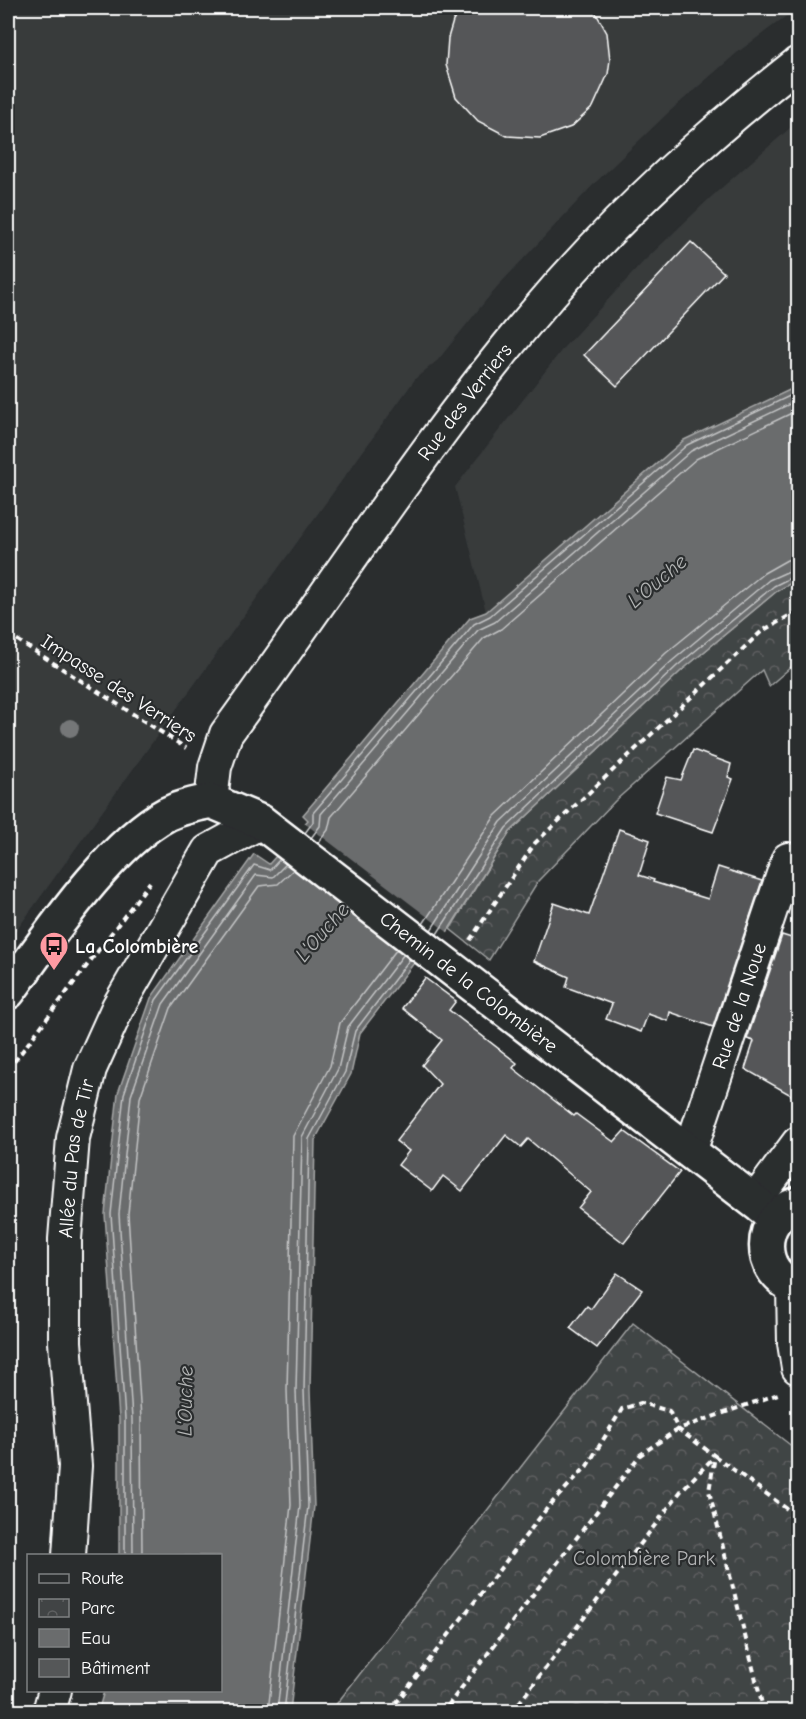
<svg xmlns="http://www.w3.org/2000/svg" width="806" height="1719" font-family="'Comic Neue',sans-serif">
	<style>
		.built { fill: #373a3b }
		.park { fill: url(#park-crowns); stroke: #a0a2a2; stroke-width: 1.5 }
		.water { fill: #6a6c6d; stroke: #a6a7a7; stroke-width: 1.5 }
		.pier { fill: #2a2d2e }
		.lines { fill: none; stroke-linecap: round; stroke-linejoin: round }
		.shore { stroke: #c3c4c5; stroke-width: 1.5 }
		.building { fill: #555758; stroke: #fff; stroke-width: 1.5 }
		.minor-casing { stroke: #fff; stroke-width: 36 }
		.tertiary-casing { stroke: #fff; stroke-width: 38 }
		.path { stroke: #fff; stroke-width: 4; stroke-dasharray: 6 4.5; stroke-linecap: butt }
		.minor { stroke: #2a2d2e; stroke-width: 32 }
		.tertiary { stroke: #2a2d2e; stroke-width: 33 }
		.tree { fill: #757778 }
		.labels { text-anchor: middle; stroke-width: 4.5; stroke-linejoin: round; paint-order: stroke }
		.street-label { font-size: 20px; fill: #fff; stroke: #2a2d2e }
		.poi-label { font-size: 20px; font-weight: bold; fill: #fff; stroke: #2a2d2e; text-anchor: start }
		.park-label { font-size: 20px; fill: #b3b4b5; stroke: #2a2d2e }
		.water-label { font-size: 21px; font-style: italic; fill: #b4b6b6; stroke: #2a2d2e }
	</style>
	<defs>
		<pattern id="park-crowns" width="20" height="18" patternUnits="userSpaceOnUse" patternTransform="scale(1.5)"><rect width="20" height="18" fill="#414445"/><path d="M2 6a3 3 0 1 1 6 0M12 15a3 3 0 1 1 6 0" fill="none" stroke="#5e6061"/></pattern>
	</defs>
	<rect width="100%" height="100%" fill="#2a2d2e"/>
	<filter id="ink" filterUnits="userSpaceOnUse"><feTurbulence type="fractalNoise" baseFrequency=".0167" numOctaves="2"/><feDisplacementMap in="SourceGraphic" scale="12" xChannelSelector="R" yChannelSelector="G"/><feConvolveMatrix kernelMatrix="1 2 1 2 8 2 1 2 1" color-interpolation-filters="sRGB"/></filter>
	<g filter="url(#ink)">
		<path class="built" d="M8,8H797L738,52L669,112L594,184L496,288L438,360L416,378L8,942Z
			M798,121V386L684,440L486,612L455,487L564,347L644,261L711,197Z"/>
		<path class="park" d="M798,579V661L769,686L762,670L615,801L538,881L489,960L450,929L510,832L681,671L777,591Z
			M633,1323L798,1451V1711H331Z"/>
		<path class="water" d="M798,386V579L777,591L681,671L510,832L446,934L414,963L360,1033L351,1074L315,1140L310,1390L314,1506L290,1711L98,1712L104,1691L220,1690V1556L119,1555V1419L105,1214L118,1093L151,998L254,854L269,864L308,820L303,815L470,618L486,612L684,440Z"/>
		<path class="pier" d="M303,822L450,934L448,936L418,963L274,853Z"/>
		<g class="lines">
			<path class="shore" d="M305,833L313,822V813L474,624L490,616L687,445L798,392
				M311,838L320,826L321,814L478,630L495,622L691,451L798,400
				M318,843L328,830L331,817L484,638L501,629L696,459L798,410
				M423,924L495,816L666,653L764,573L787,560L798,558
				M431,930L501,822L672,661L769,580L798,567
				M437,934L506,828L677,666L774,586L798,574
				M125,1556V1419L111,1214L124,1094L156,1000L254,865L270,870L280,859
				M133,1556L132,1419L119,1214L131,1096L163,1004L256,875L273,877L286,864
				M142,1556L141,1418L128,1214L140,1098L171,1008L259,886L278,884L293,870
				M268,1712L291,1505L287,1390L293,1136L330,1066L340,1023L397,949
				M277,1712L300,1506L296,1390L302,1137L338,1069L348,1027L404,954
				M284,1712L308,1506L304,1390L309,1139L345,1072L355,1031L410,959"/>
		</g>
		<path class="building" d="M462,8H593L607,33L610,60L608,74L593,107L571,127L540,138L507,136L478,121L456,97L446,65L448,38L453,21Z
			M691,242L724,273L617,386L584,355Z
			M693,750L731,764L728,777L733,779L713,832L655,813L667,777L681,780Z
			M619,829L650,840L639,875L654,880L653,882L708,899L718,867L762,881L713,1027L670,1012L668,1021L648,1014L641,1032L606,1019L612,1004L566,987L569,977L534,961L554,903L589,915Z
			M782,935L798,940V1099L745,1069L754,1041L747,1039Z
			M425,978L456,1001L449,1010L517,1063L513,1068L574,1116L576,1114L614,1142L624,1131L680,1172L624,1243L578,1208L591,1192L528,1139L521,1147L506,1135L462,1191L443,1176L432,1191L398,1165L409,1151L396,1141L440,1084L422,1065L442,1040L402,1008Z
			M617,1273L642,1290L597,1348L570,1328L587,1306L591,1309Z"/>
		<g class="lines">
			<g class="minor-casing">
				<g id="minor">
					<path id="s1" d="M211,801L215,767L226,734C328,595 422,447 533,315C612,221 703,138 798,63"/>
					<path id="s2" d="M690,1152L788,859"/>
					<path d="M755,1201L798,1143"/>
					<path d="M793,1286L794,1343L798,1368"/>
					<path id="s3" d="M69,1556L75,1466L65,1342V1239L73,1138L90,1069L118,1007L208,851L261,822"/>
					<path d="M49,1712L55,1690"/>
				</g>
			</g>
			<g class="tertiary-casing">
				<g id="tertiary">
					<path id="s4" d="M8,992C46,940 110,844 167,814C181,807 196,804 211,801L261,822L776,1218"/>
					<path d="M798,1204C756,1216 756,1276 798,1287"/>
				</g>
			</g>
			<path class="path" d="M8,634L186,748
				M470,940L535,843L762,631L798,611
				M8,1070L150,882
				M389,1712L548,1507L587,1466L622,1409L641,1403L669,1411L678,1429L640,1455L443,1712
				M512,1712L681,1491L715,1456L678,1429L778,1394
				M764,1712L709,1491L715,1456L798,1517"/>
			<use href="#minor" class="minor"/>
			<use href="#tertiary" class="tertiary"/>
		</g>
		<circle class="tree" cx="70" cy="728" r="9"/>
	</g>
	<defs>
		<g id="bus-pin" transform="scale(1.5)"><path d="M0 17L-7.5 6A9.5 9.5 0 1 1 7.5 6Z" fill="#ff9aa2" stroke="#2a2d2e"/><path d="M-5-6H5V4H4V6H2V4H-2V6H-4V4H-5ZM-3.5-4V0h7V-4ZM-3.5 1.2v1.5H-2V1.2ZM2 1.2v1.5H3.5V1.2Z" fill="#111"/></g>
	</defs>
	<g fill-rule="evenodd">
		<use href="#bus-pin" x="54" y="946"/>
	</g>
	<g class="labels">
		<g class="street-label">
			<text dy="7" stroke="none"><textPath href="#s1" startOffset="478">Rue des Verriers</textPath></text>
			<text transform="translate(119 688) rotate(33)" y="7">Impasse des Verriers</text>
			<text dy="7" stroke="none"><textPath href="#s4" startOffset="603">Chemin de la Colombière</textPath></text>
			<text dy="7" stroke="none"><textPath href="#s2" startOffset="154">Rue de la Noue</textPath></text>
			<text dy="7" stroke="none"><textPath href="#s3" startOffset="399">Allée du Pas de Tir</textPath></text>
		</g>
		<g class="poi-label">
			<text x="75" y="953">La Colombière</text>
		</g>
		<g class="park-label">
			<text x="644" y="1565">Colombière Park</text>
		</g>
		<g class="water-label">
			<text transform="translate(657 581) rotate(-40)" y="7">L'Ouche</text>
			<text transform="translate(322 932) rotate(-49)" y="7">L'Ouche</text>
			<text transform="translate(185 1401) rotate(-89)" y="7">L'Ouche</text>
		</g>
	</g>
	<rect width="806" height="1719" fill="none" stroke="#2a2d2e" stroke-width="30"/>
	<rect x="15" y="15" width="776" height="1689" fill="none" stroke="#fff" stroke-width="2" filter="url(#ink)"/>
	<rect x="27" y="1554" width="195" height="138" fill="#2a2d2e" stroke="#7f8182" stroke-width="1.5"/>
	<rect x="39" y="1574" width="30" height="9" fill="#2a2d2e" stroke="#7f8182" stroke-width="1.5"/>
	<text x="81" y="1584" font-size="18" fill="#ffffff">Route</text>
	<rect x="39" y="1599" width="30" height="18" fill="url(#park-crowns)" stroke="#7f8182" stroke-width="1.5"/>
	<text x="81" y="1614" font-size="18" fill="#ffffff">Parc</text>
	<rect x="39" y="1629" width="30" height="18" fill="#6a6c6d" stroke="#7f8182" stroke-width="1.5"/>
	<text x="81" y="1644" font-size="18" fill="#ffffff">Eau</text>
	<rect x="39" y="1659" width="30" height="18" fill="#555758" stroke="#7f8182" stroke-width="1.5"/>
	<text x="81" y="1674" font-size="18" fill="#ffffff">Bâtiment</text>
</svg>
